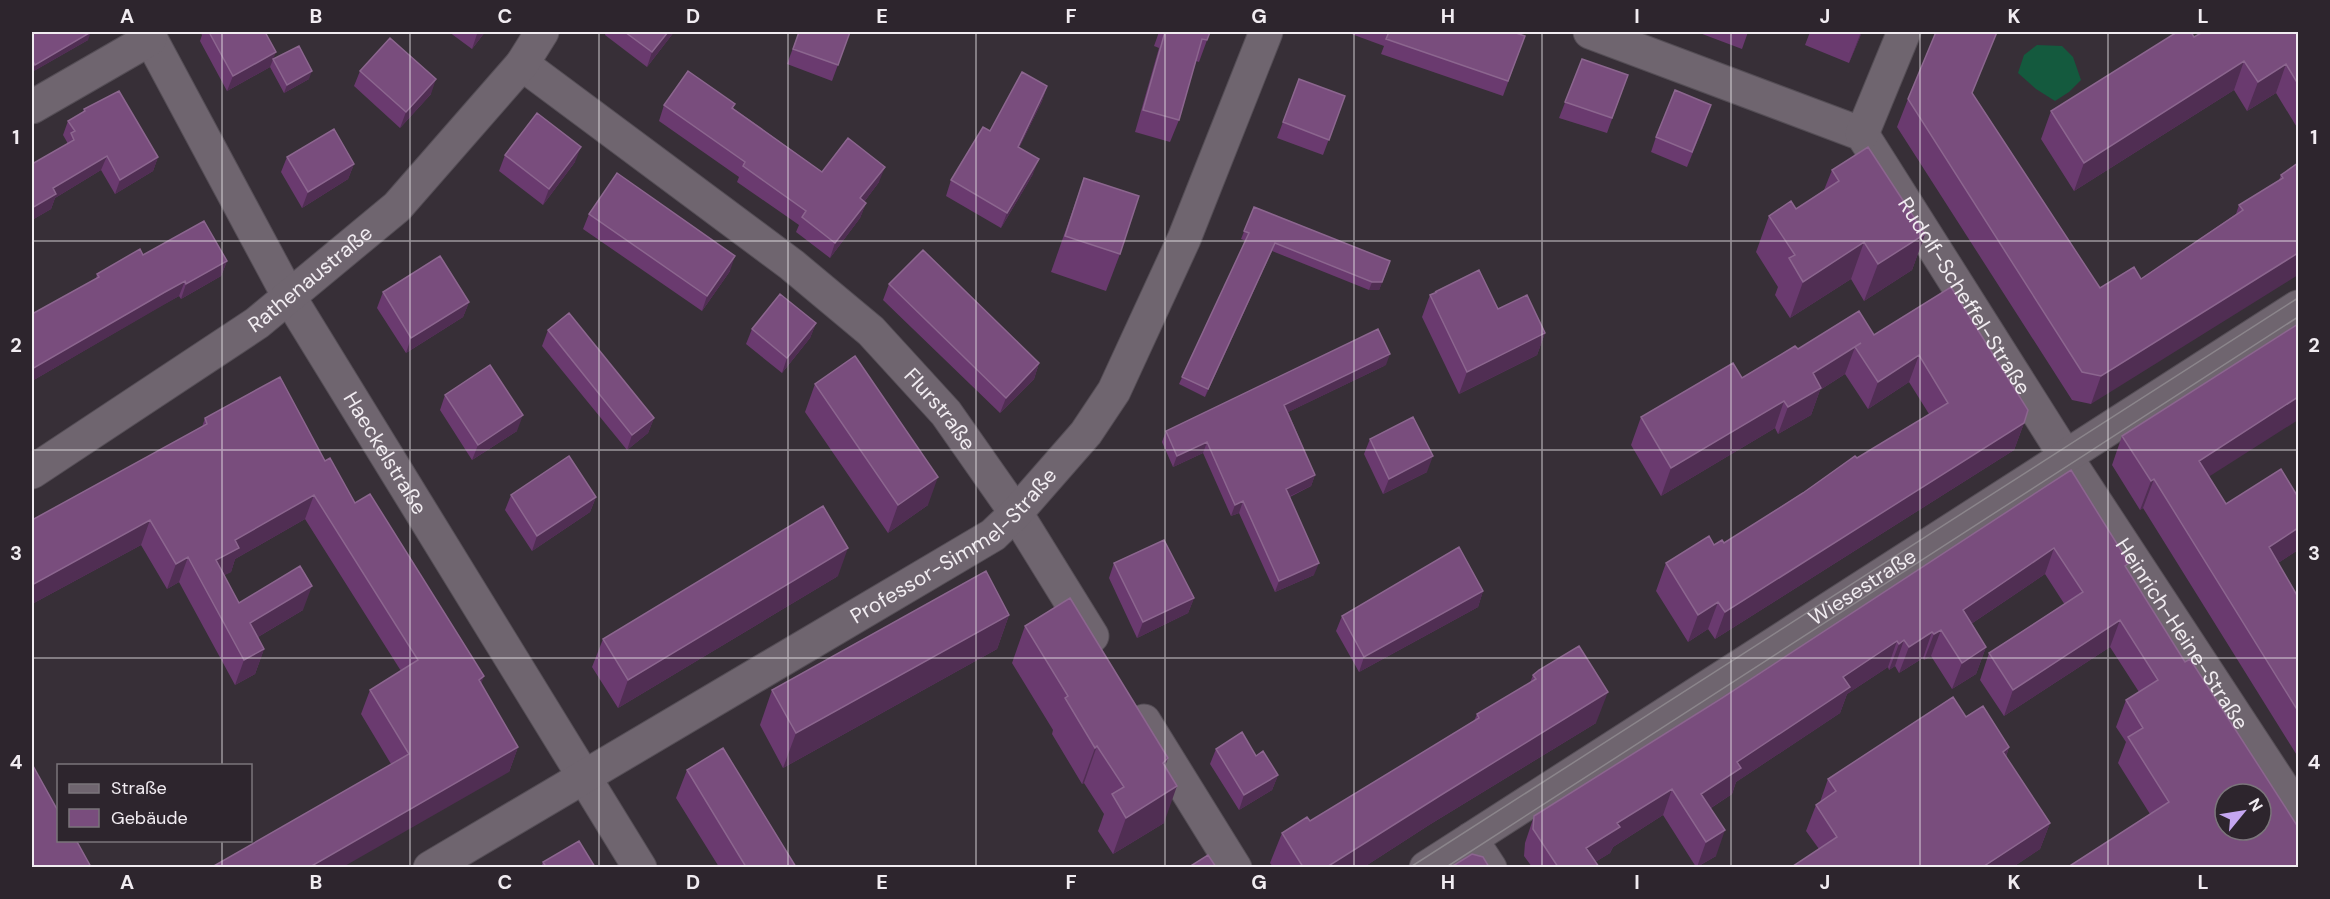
<svg xmlns="http://www.w3.org/2000/svg" width="2330" height="899" font-family="'DM Sans',sans-serif">
	<style>
		.green { fill: #145a3e }
		.lines { fill: none; stroke-linecap: round; stroke-linejoin: round }
		.minor-casing { stroke: #554e56; stroke-width: 35 }
		.minor { stroke: #6f656f; stroke-width: 33 }
		.tram { stroke: #8b858b; stroke-width: 1.5 }
		.wall { fill: #6a3a6f }
		.shaded-wall { fill: #502e53 }
		.building { fill: #794d7d; stroke: #8c668f; stroke-width: 1.5; fill-rule: evenodd }
		.grid { fill: none; stroke: #f1ecf1; stroke-width: 1.5; stroke-opacity: 0.55 }
		.labels { text-anchor: middle; stroke-width: 4.5; stroke-linejoin: round; paint-order: stroke }
		.street-label { font-size: 21px; fill: #f1ecf1; stroke: #2d252d }
		.neatline { fill: none; stroke: #f1ecf1; stroke-width: 2 }
		.grid-label { font-size: 20px; text-anchor: middle; font-weight: bold; fill: #f1ecf1 }
	</style>
	<rect width="100%" height="100%" fill="#372f37"/>
	<path class="green" d="M2037,45L2062,46L2073,57L2081,80L2069,92L2055,101L2036,89L2018,73L2024,55Z"/>
	<g class="lines">
		<g class="minor-casing">
			<g id="minor">
				<path id="s1" d="M147,32L288,295L640,868"/>
				<path id="s2" d="M1590,32L1862,134L2066,457L2298,811"/>
				<path id="s3" d="M522,64L792,265L871,331L946,413L1016,513L1092,636"/>
				<path d="M32,107L150,39"/>
				<path d="M1862,134L1904,32"/>
				<path id="s4" d="M32,472L257,323L397,207L522,64L542,32"/>
				<path d="M1144,721L1235,868"/>
				<path d="M1471,839L1490,868"/>
				<path id="s5" d="M430,868L993,535L1016,513L1086,433L1114,391L1184,239L1266,32"/>
				<path id="s6" d="M1426,868L2298,307"/>
			</g>
		</g>
		<use href="#minor" class="minor"/>
		<path class="tram" d="M1409,868L2298,298
			M1445,868L2298,317"/>
	</g>
	<path class="wall" d="M32,32L88,40L32,72Z
		M200,32H265L273,59L309,79L284,93L270,67L227,91L200,41L202,35Z
		M449,32H485L472,49Z
		M606,32H674L647,67L605,35Z
		M799,32H850L832,81L787,64Z
		M1159,32H1210L1199,62L1196,61L1179,120L1170,142L1135,132L1159,48L1154,46Z
		M1346,32H1513L1525,36L1503,96L1381,54L1384,46Z
		M1697,32H1748L1742,49Z
		M1810,32H1862L1849,63L1805,45Z
		M2298,32V129L2276,93L2247,111L2234,90L2074,191L2041,139L2051,111L2194,37Z
		M1582,59L1628,75L1607,133L1559,118Z
		M360,71L431,94L400,128L354,86Z
		M1299,79L1345,96L1323,155L1277,138Z
		M1047,86L1042,101L1019,148L1033,174L1001,228L946,196L951,180L990,131Z
		M1973,94L2100,288L2141,279L2236,214L2239,205L2279,180L2281,175L2298,163L2091,404L2072,400L1897,127L1908,99Z
		M735,104L733,108L822,172L879,182L864,202L866,203L860,218L830,258L796,232L799,225L737,182L739,177L659,121L664,105Z
		M84,109L158,157L153,171L115,194L101,170L55,198L51,209L32,220V164L67,144V142L63,135L68,121L83,112Z
		M1706,120L1687,167L1651,152L1656,137Z
		M505,155L575,162L543,205L499,171Z
		M287,157L354,164L348,179L302,208L281,172Z
		M1832,170L1925,234L1912,270L1864,301L1851,279L1790,318L1775,295L1778,287L1756,252L1769,216L1796,209L1824,190Z
		M1084,178L1120,254L1106,291L1051,272Z
		M1254,207L1390,261L1379,290H1369L1272,251L1205,397L1179,384L1246,241L1241,239Z
		M589,214L730,271L702,311L583,229Z
		M143,255L227,261L221,276L181,299L179,296L159,307L32,381V314L96,279L97,274Z
		M889,284L1039,363L1034,379L1000,413L883,300Z
		M1951,287L2024,423L2014,450L1715,639L1708,629L1688,642L1656,591L1666,563L1714,545L1724,543L1857,458L1929,414L1909,382L1868,409L1845,374L1820,390L1811,415L1778,434L1775,428L1661,496L1631,445L1641,417L1742,378L1798,349L1874,335Z
		M383,292L469,302L463,317L406,353L377,308Z
		M1435,292L1545,333L1537,355L1459,394L1422,317L1430,295L1435,293Z
		M816,323L810,338L782,373L746,344L752,329Z
		M548,330L654,418L648,433L627,450L542,346Z
		M1386,365L1288,412L1315,475L1311,486L1290,497L1314,575L1275,592L1239,513L1231,516L1203,453L1173,467L1162,442L1166,431Z
		M815,384L928,505L888,533L805,412Z
		M445,395L517,431L472,460L440,410Z
		M205,418L325,461L481,684L518,747L509,772L391,764L361,714L370,690L401,671L305,519L235,559L231,572L224,575L239,603L303,610L258,637L264,649L255,674L235,685L179,582L167,589L141,545L32,604V520L202,427Z
		M2122,436L2209,477L2226,504L2298,497V550L2278,563L2298,597V757L2143,508L2140,510L2112,465Z
		M1370,439L1427,472L1383,494L1364,454Z
		M2071,470L2127,570L2185,662L2298,827L2150,814L2118,763L2126,742L2116,727L2126,700L2139,692L2110,647L2004,716L1980,680L1989,653L2065,605L2045,574L1971,624L1986,647L1976,674L1952,689L1931,656L1924,660L1923,658L1899,673L1895,666L1889,670L1888,667L1847,694L1840,713L1736,782L1732,794L1711,808L1716,856L1697,867H1696L1663,815L1613,847L1610,853L1595,862L1599,867H1532L1524,856L1525,843L1534,816L1722,698Z
		M511,495L596,497L590,512L532,551L505,510Z
		M1114,563L1194,598L1188,613L1137,638L1109,578Z
		M838,576L618,708L592,667L603,639Z
		M1483,591L1478,607L1359,672L1336,631L1342,616Z
		M1009,615L997,649L783,768L760,725L772,690Z
		M1025,626L1165,767L1164,823L1113,854L1098,831L1104,814L1084,783L1082,784L1052,734L1053,730L1012,663Z
		M1533,675L1596,723L1429,825L1364,867H1273L1270,863L1282,833L1310,821L1474,721L1477,714L1530,683Z
		M1966,717L2009,747L2006,757L2050,823L2040,849L2013,867H1793V866L1819,849L1806,831L1816,805L1820,802L1828,779Z
		M1216,749L1256,756L1278,775L1272,790L1239,810L1210,764Z
		M687,770L796,867H719L676,798Z
		M543,862L595,867H541Z"/>
	<path class="shaded-wall" d="M91,32L88,40L32,72L35,65Z
		M479,32H485L472,49L477,34Z
		M668,32H674L647,67L652,52Z
		M1861,32H1862L1849,63Z
		M276,52L270,67L227,91L233,76Z
		M2244,61L2234,90L2074,191L2084,163Z
		M2286,64L2276,93L2247,111L2258,82Z
		M312,71L309,79L284,93L287,85Z
		M436,79L431,94L400,128L406,112Z
		M1047,86L1042,101L1012,162L1018,147Z
		M581,147L575,162L543,205L549,189Z
		M107,156L101,170L55,198L51,209L32,220V208L53,188Z
		M158,157L153,171L115,194L120,180Z
		M1039,159L1033,174L1001,228L1007,213Z
		M354,164L348,179L302,208L308,192Z
		M885,167L879,182L855,214L860,198Z
		M866,203L860,218L830,258L835,243Z
		M1925,234L1912,270L1864,301L1878,264Z
		M1864,242L1851,279L1790,318L1803,282Z
		M1275,243L1272,251L1205,397L1208,389Z
		M2298,253V275L2091,404L2101,376Z
		M735,256L730,271L702,311L707,296Z
		M227,261L221,276L181,299L186,284Z
		M1388,269L1379,290H1369L1372,282Z
		M185,281L179,296L32,381V369Z
		M469,302L463,317L406,353L411,338Z
		M816,323L810,338L782,373L787,358Z
		M1545,333L1537,355L1459,394L1467,372Z
		M1855,347L1845,374L1820,390L1811,415L1778,434L1788,407L1813,373Z
		M1390,354L1386,365L1280,416L1284,405Z
		M1919,355L1909,382L1868,409L1878,382Z
		M1039,363L1034,379L1000,413L1006,398Z
		M2298,397V420L2188,490L2199,461Z
		M1784,401L1775,428L1661,496L1671,468Z
		M523,415L517,431L472,460L478,445Z
		M654,418L648,433L627,450L632,435Z
		M2024,423L2014,450L1715,639L1725,612Z
		M1207,442L1203,453L1173,467L1177,456Z
		M1433,456L1427,472L1383,494L1389,479Z
		M1315,475L1311,486L1282,500L1286,489Z
		M938,477L928,505L888,533L898,505Z
		M2154,479L2143,508L2140,510L2151,481Z
		M314,495L305,519L235,559L231,572L207,584L216,560L235,540Z
		M596,497L590,512L532,551L537,536Z
		M1243,501L1239,513L1231,516L1235,505Z
		M150,520L141,545L32,604V585Z
		M2298,528V550L2258,576L2269,547Z
		M848,548L838,576L618,708L628,680Z
		M2054,548L2045,574L1953,636L1963,610Z
		M188,557L179,582L167,589L176,564Z
		M1319,563L1314,575L1275,592L1279,581Z
		M312,586L303,610L241,647L250,623Z
		M1483,591L1478,607L1359,672L1364,657Z
		M1194,598L1188,613L1137,638L1143,622Z
		M1718,602L1708,629L1688,642L1698,615Z
		M1009,615L997,649L783,768L796,733Z
		M2120,620L2110,647L2004,716L2013,690Z
		M1941,630L1931,656L1924,660L1934,634Z
		M1932,632L1923,658L1899,673L1909,647Z
		M1904,640L1895,666L1889,670L1899,644Z
		M1897,641L1888,667L1847,694L1840,713L1736,782L1732,794L1692,820L1701,794L1737,762L1843,677Z
		M1986,647L1976,674L1952,689L1962,663Z
		M264,649L255,674L235,685L244,660Z
		M484,676L476,700L479,680Z
		M1608,692L1596,723L1429,825L1364,867H1327L1441,795Z
		M1097,746L1084,783L1082,784L1095,748Z
		M518,747L509,772L343,867H310Z
		M2009,747L2000,773L2003,752Z
		M1168,758L1155,795L1163,763Z
		M1278,775L1272,790L1239,810L1244,795Z
		M1177,786L1164,823L1113,854L1126,818Z
		M1672,789L1663,815L1613,847L1610,853L1587,867L1586,848L1617,823Z
		M2050,823L2040,849L2013,867H1984V866Z
		M1725,830L1716,856L1697,867L1706,842Z"/>
	<path class="building" d="M32,32H91L35,65L32,59Z
		M209,32H265L276,52L233,76Z
		M625,32H668L652,52Z
		M799,32H850L838,65L793,49Z
		M1165,32H1210L1207,40L1202,39L1179,120L1143,110Z
		M1389,32H1513L1525,36L1508,81L1386,39Z
		M1936,32H1997L1972,93L2100,288L2134,267L2141,279L2243,210L2239,205L2283,178L2281,175L2298,163V253L2101,376L2082,372L1908,99Z
		M2177,32H2191L2194,37L2203,32H2298V84L2286,64L2258,82L2244,61L2084,163L2051,111Z
		M390,38L436,79L406,112L360,71Z
		M299,46L312,71L287,85L273,59Z
		M1582,59L1628,75L1612,118L1565,102Z
		M688,71L735,104L732,108L822,172L848,138L885,167L860,198L866,203L835,243L802,217L806,211L743,166L745,162L664,105Z
		M1022,72L1047,86L1018,147L1039,159L1007,213L951,180L983,127L990,131Z
		M1299,79L1345,96L1329,140L1283,122Z
		M1675,90L1711,105L1692,152L1656,137Z
		M119,91L158,157L120,180L107,156L53,188L56,194L32,208V164L74,140L71,133L75,131L68,121L85,111L84,109Z
		M537,113L581,147L549,189L505,155Z
		M334,129L354,164L308,192L287,157Z
		M1868,147L1925,234L1878,264L1864,242L1803,282L1789,258L1795,255L1769,216L1791,201L1796,209L1839,181L1832,170Z
		M617,173L735,256L707,296L589,214Z
		M1084,178L1139,196L1120,254L1065,236Z
		M1254,207L1390,261L1382,282H1372L1275,243L1208,389L1182,377L1249,233L1244,231Z
		M204,221L227,261L186,284L185,281L165,292L32,369V314L99,277L97,274L140,249L143,255Z
		M923,250L1039,363L1006,398L889,284Z
		M440,256L469,302L411,338L383,292Z
		M1479,270L1498,309L1527,295L1545,333L1467,372L1430,295L1437,292H1435Z
		M1951,287L2028,410L2024,423L1725,612L1718,602L1698,615L1666,563L1709,536L1714,545L1722,540L1724,543L1803,493L1855,456L1857,458L1948,403L1919,355L1878,382L1855,347L1861,343L1813,373L1821,388L1788,407L1784,401L1671,468L1641,417L1733,363L1742,378L1795,346L1798,349L1859,311L1874,335Z
		M780,294L816,323L787,358L752,329Z
		M569,313L654,418L632,435L548,330Z
		M2298,324V397L2199,461L2226,504L2281,469L2298,497V528L2269,547L2298,597V711L2154,479L2151,481L2122,436Z
		M1378,329L1390,354L1284,405L1315,475L1286,489L1319,563L1279,581L1243,501L1235,505L1207,442L1177,456L1166,431Z
		M855,356L938,477L898,505L815,384Z
		M490,365L523,415L478,445L445,395Z
		M280,377L325,461L330,458L355,503L370,494L484,676L479,680L518,747L310,867H212L409,754L370,690L418,660L314,495L235,540L239,548L216,560L239,603L300,566L312,586L250,623L264,649L244,660L188,557L176,564L150,520L32,585V520L207,424L205,418Z
		M1413,417L1433,456L1389,479L1370,439Z
		M569,456L596,497L537,536L511,495Z
		M2071,470L2129,563L2125,566L2185,662L2190,659L2298,827V867H2068L2169,802L2128,737L2143,728L2126,700L2158,680L2120,620L2013,690L1989,653L2083,592L2054,548L1963,610L1986,647L1962,663L1941,630L1934,634L1932,632L1909,647L1904,640L1899,644L1897,641L1843,677L1850,687L1737,762L1741,768L1701,794L1725,830L1706,842L1672,789L1617,823L1620,827L1586,848L1599,867H1558L1533,829L1534,816L1722,698ZM2225,794H2261V830H2225Z
		M823,506L848,548L628,680L603,639Z
		M1164,540L1194,598L1143,622L1114,563Z
		M1459,547L1483,591L1364,657L1342,616Z
		M986,571L1009,615L796,733L772,690Z
		M1070,598L1168,758L1163,763L1177,786L1126,818L1112,794L1124,787L1097,746L1095,748L1065,698L1068,696L1025,626Z
		M1579,646L1608,692L1441,795L1327,867H1303L1282,833L1307,817L1310,821L1479,718L1477,714L1536,679L1533,675L1539,670Z
		M1953,697L1966,717L1983,706L2009,747L2003,752L2050,823L1984,866L1985,867H1794L1793,866L1837,837L1816,805L1836,791L1828,779Z
		M1242,732L1256,756L1263,751L1278,775L1244,795L1216,749Z
		M723,748L796,867H746L687,770Z
		M32,764L58,811V840H76L91,867H34L32,863Z
		M579,841L595,867H546L543,862Z
		M1472,854L1483,857L1489,867H1451Z
		M1208,855L1216,867H1189Z"/>
	<path class="grid" d="M222,32V766M410,32V868M599,32V868M788,32V868M976,32V868M1165,32V868M1354,32V868M1542,32V868M1731,32V868M1920,32V868M2108,32V868M32,241H2298M32,450H2298M32,658H2298M222,840V868"/>
	<g class="labels">
		<g class="street-label">
			<text dy="7" stroke="none"><textPath href="#s4" startOffset="339">Rathenaustraße</textPath></text>
			<text dy="7" stroke="none"><textPath href="#s2" startOffset="482">Rudolf-Scheffel-Straße</textPath></text>
			<text dy="7" stroke="none"><textPath href="#s3" startOffset="544">Flurstraße</textPath></text>
			<text dy="7" stroke="none"><textPath href="#s1" startOffset="484">Haeckelstraße</textPath></text>
			<text dy="7" stroke="none"><textPath href="#s5" startOffset="616">Professor-Simmel-Straße</textPath></text>
			<text dy="7" stroke="none"><textPath href="#s6" startOffset="519">Wiesestraße</textPath></text>
			<text dy="7" stroke="none"><textPath href="#s2" startOffset="884">Heinrich-Heine-Straße</textPath></text>
		</g>
	</g>
	<rect width="2330" height="899" fill="none" stroke="#2d252d" stroke-width="66"/>
	<rect x="57" y="764" width="195" height="78" fill="#2d252d" stroke="#7b757b" stroke-width="1.5"/>
	<rect x="69" y="784" width="30" height="9" fill="#6f656f" stroke="#7b757b" stroke-width="1.5"/>
	<text x="111" y="794" font-size="18" fill="#f1ecf1">Straße</text>
	<rect x="69" y="809" width="30" height="18" fill="#794d7d" stroke="#7b757b" stroke-width="1.5"/>
	<text x="111" y="824" font-size="18" fill="#f1ecf1">Gebäude</text>
	<g transform="translate(2243 812) rotate(60)"><circle r="28" fill="#2d252d" stroke="#7b757b" stroke-width="1.5"/>
	<path d="M0-4.5L10 22L0 15L-10 22Z" fill="#c5a7f1"/>
	<text y="-9" font-size="16" font-weight="bold" text-anchor="middle" fill="#f1ecf1">N</text>
	</g>
	<rect x="33" y="33" width="2264" height="833" class="neatline"/>
	<g class="grid-label">
		<text x="127" y="23">A</text>
		<text x="316" y="23">B</text>
		<text x="505" y="23">C</text>
		<text x="693" y="23">D</text>
		<text x="882" y="23">E</text>
		<text x="1071" y="23">F</text>
		<text x="1259" y="23">G</text>
		<text x="1448" y="23">H</text>
		<text x="1637" y="23">I</text>
		<text x="1825" y="23">J</text>
		<text x="2014" y="23">K</text>
		<text x="2203" y="23">L</text>
		<text x="16" y="144">1</text>
		<text x="2314" y="144">1</text>
		<text x="16" y="352">2</text>
		<text x="2314" y="352">2</text>
		<text x="16" y="560">3</text>
		<text x="2314" y="560">3</text>
		<text x="16" y="769">4</text>
		<text x="2314" y="769">4</text>
		<text x="127" y="889">A</text>
		<text x="316" y="889">B</text>
		<text x="505" y="889">C</text>
		<text x="693" y="889">D</text>
		<text x="882" y="889">E</text>
		<text x="1071" y="889">F</text>
		<text x="1259" y="889">G</text>
		<text x="1448" y="889">H</text>
		<text x="1637" y="889">I</text>
		<text x="1825" y="889">J</text>
		<text x="2014" y="889">K</text>
		<text x="2203" y="889">L</text>
	</g>
</svg>
